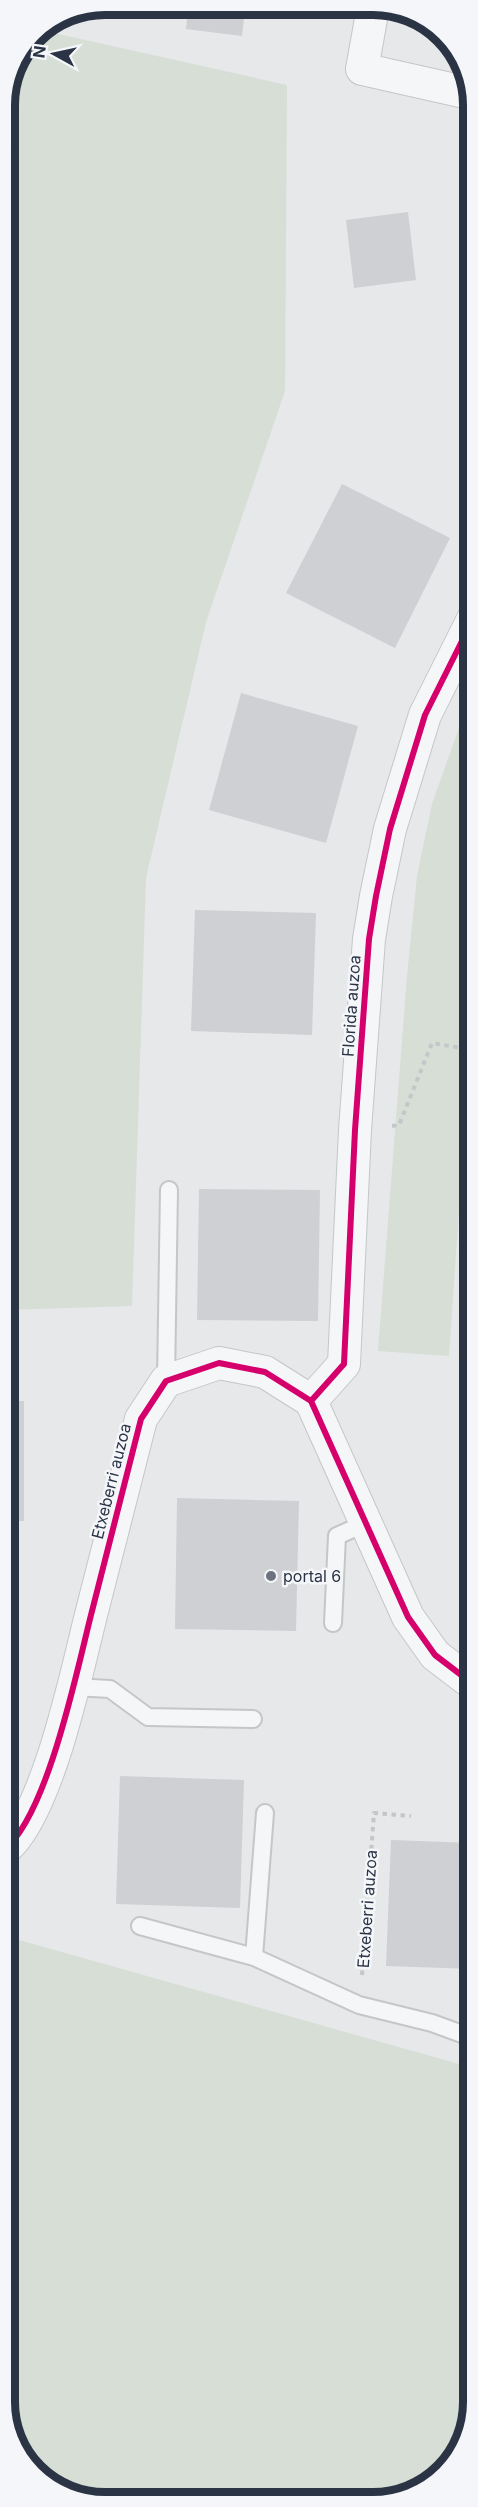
<svg xmlns="http://www.w3.org/2000/svg" width="478" height="2507" font-family="Inter,sans-serif">
	<style>
		.green { fill: #d6ded6 }
		.building { fill: #ced0d3 }
		.lines { fill: none; stroke-linecap: round; stroke-linejoin: round }
		.service-casing { stroke: #c4c6c8; stroke-width: 20 }
		.minor-casing { stroke: #c4c6c8; stroke-width: 34 }
		.path { stroke: #c5c6ca; stroke-width: 4; stroke-dasharray: 4.5 4.5; stroke-linecap: butt }
		.service { stroke: #f5f6f7; stroke-width: 16 }
		.minor { stroke: #f5f6f7; stroke-width: 32 }
		.cycleway-casing { stroke: #f4f6f9; stroke-width: 10 }
		.cycleway { stroke: #d6006c; stroke-width: 6 }
		.poi-dot { fill: #6c737f; stroke: #f4f6f9; stroke-width: 2 }
		.labels { text-anchor: middle; stroke-width: 5; stroke-linejoin: round; paint-order: stroke }
		.street-label { font-size: 16px; fill: #2b3445; stroke: #f4f6f9 }
		.poi-label { font-size: 16px; fill: #2b3445; stroke: #f4f6f9; text-anchor: start }
		.rim { fill: none; stroke: #2b3445; stroke-width: 8 }
	</style>
	<rect width="100%" height="100%" fill="#e6e8ea"/>
	<path class="green" d="M40,30L287,85L285,391L206,622L146,878L132,1306L5,1310V98L34,34Z
		M473,696V1109H464L463,1152L449,1356L378,1351L407,976L417,876L432,804L465,711Z
		M5,1936L473,2068V2346L456,2450L448,2469L386,2502L85,2501L30,2469L5,2415Z"/>
	<path class="building" d="M188,10H245L242,36L186,29Z
		M408,212L416,280L354,288L346,220Z
		M342,484L450,538L395,648L286,593Z
		M241,693L358,726L326,843L209,810Z
		M195,910L316,913L312,1035L191,1031Z
		M199,1189L320,1190L318,1321L197,1320Z
		M5,1401H24V1521H5Z
		M177,1498L299,1501L296,1631L175,1629Z
		M120,1776L244,1780L240,1908L116,1904Z
		M391,1840L473,1843V1969L386,1966Z"/>
	<g class="lines">
		<g class="service-casing">
			<path id="service" d="M166,1381L169,1190
				M333,1623L337,1536L366,1523
				M74,1687L110,1689L148,1717L253,1719
				M140,1926L254,1957L359,2005L432,2023L473,2038
				M254,1957L265,1813"/>
		</g>
		<g class="minor-casing">
			<path id="minor" d="M373,8L362,69L473,94
				M311,1401L344,1364L355,1130L369,939L376,896L390,829L425,715L473,619
				M5,1849C48,1813 77,1670 91,1615C108,1550 124,1484 141,1419L166,1381L219,1363L265,1372L311,1401L408,1617L435,1655L473,1684"/>
		</g>
		<path class="path" d="M460,729L473,734
			M473,849L471,881L473,917
			M392,1126L399,1125L432,1043L473,1050
			M362,1975L374,1813L411,1816"/>
		<use href="#service" class="service"/>
		<use href="#minor" class="minor"/>
		<g class="cycleway-casing">
			<path id="cycleway" d="M311,1401L344,1364L355,1130L369,939L376,896L390,829L425,715L473,619
				M5,1849C48,1813 77,1670 91,1615C108,1550 124,1484 141,1419L166,1381L219,1363L265,1372L311,1401L408,1617L435,1655L473,1684"/>
		</g>
		<use href="#cycleway" class="cycleway"/>
	</g>
	<circle class="poi-dot" cx="271" cy="1576" r="6"/>
	<g class="labels">
		<g class="street-label">
			<text transform="translate(351 1006) rotate(-86)" y="6">Florida auzoa</text>
			<text transform="translate(111 1481) rotate(-76)" y="6">Etxeberri auzoa</text>
			<text transform="translate(367 1909) rotate(-86)" y="6">Etxeberri auzoa</text>
		</g>
		<g class="poi-label">
			<text x="283" y="1582">portal 6</text>
		</g>
	</g>
	<path d="M0 0H478V2507H0ZM105 15H373A90 90 0 0 1 463 105V2402A90 90 0 0 1 373 2492H105A90 90 0 0 1 15 2402V105A90 90 0 0 1 105 15Z" fill="#f4f6f9" fill-rule="evenodd"/>
	<path class="rim" d="M105 15H373A90 90 0 0 1 463 105V2402A90 90 0 0 1 373 2492H105A90 90 0 0 1 15 2402V105A90 90 0 0 1 105 15Z"/>
	<g transform="translate(54 54) rotate(278)" stroke="#f4f6f9" stroke-width="4.5" paint-order="stroke">
	<path d="M0-4.5L10 22L0 15L-10 22Z" fill="#2b3445"/>
	<text y="-9" font-size="16" font-weight="bold" text-anchor="middle" fill="#2b3445">N</text>
	</g>
</svg>
